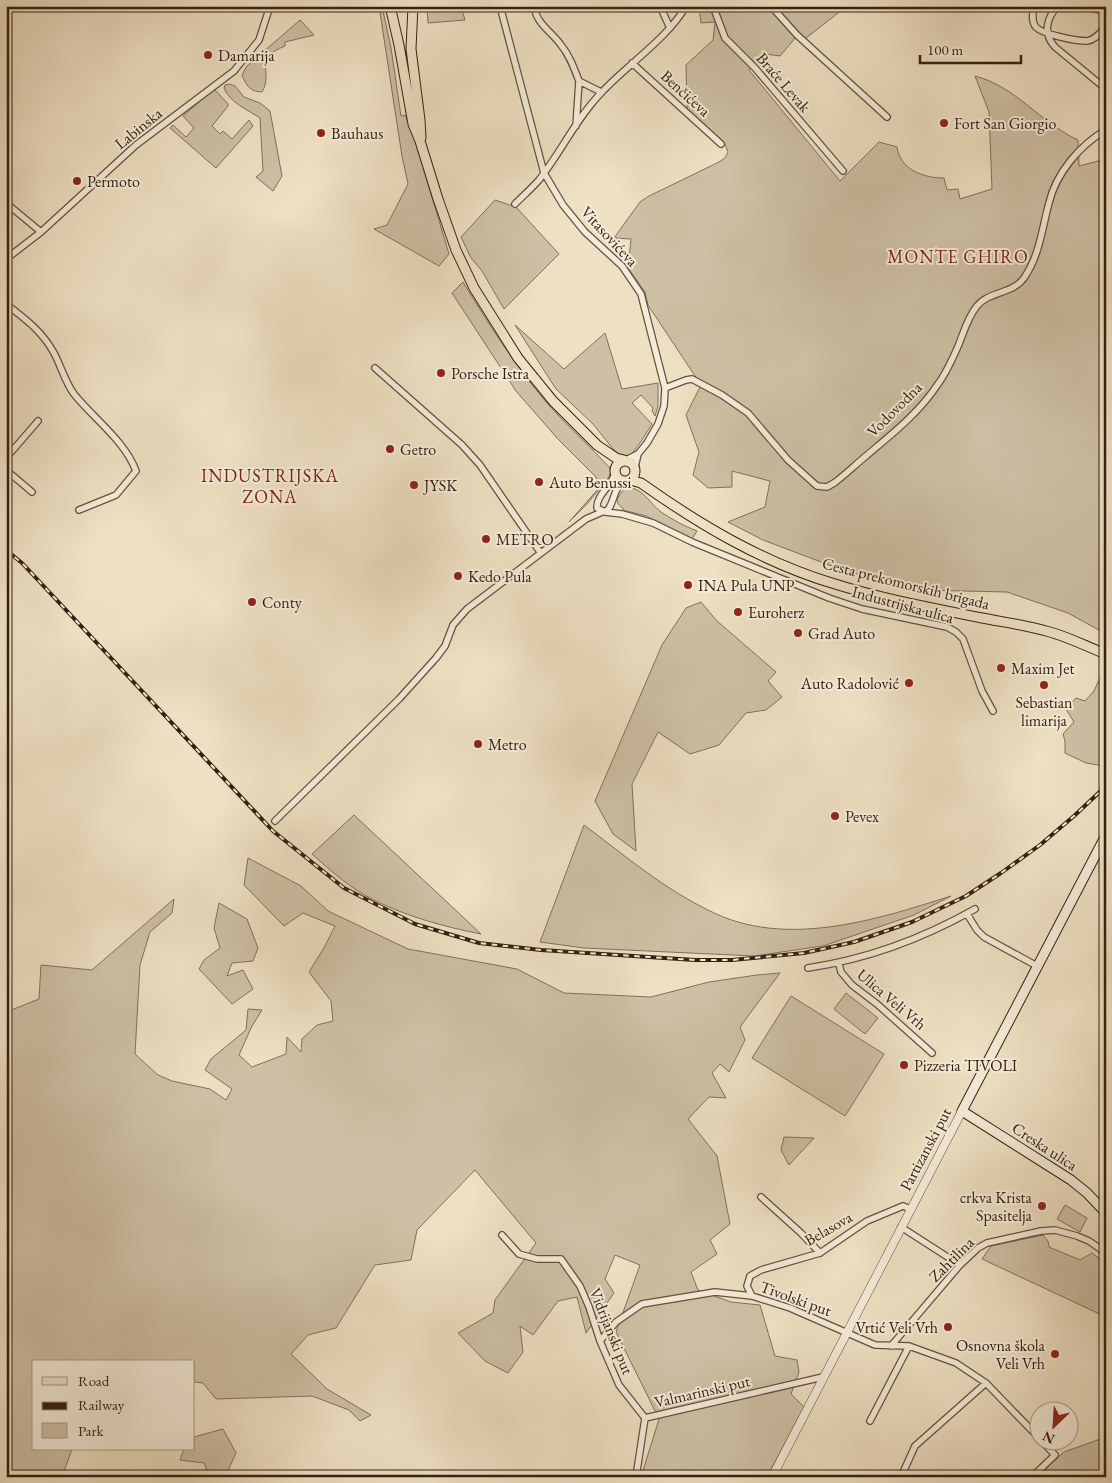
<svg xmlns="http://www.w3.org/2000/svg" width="1112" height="1483" font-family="'EB Garamond',serif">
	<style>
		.green { fill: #cec0a5; stroke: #81705b }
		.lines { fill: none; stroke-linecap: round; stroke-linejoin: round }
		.minor-casing { stroke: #62513e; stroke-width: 8 }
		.tertiary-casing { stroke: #62513e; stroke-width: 9 }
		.secondary-casing { stroke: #342111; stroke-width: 11 }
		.primary-casing { stroke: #342111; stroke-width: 11 }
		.minor { stroke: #f4ebd8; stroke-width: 5.5 }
		.tertiary { stroke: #f4ebd8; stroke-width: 8 }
		.secondary { stroke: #f4ebd8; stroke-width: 9 }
		.primary { stroke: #eee0c3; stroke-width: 9 }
		.rail-casing { stroke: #342111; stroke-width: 4 }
		.rail { stroke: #f4ebd8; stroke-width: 2; stroke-dasharray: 5.5; stroke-linecap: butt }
		.poi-dot { fill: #8f2418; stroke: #f4ebd8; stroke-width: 2 }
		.labels { text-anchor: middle; stroke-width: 4; stroke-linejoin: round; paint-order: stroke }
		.poi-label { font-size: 16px; fill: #342111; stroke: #f4ebd8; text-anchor: start }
		.street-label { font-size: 16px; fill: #342111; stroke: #f4ebd8 }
		.neighbourhood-label { font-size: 18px; letter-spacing: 1px; fill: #7a1f14; stroke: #f4ebd8 }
	</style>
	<rect width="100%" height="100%" fill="#eee0c3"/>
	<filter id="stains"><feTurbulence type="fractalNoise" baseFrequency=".004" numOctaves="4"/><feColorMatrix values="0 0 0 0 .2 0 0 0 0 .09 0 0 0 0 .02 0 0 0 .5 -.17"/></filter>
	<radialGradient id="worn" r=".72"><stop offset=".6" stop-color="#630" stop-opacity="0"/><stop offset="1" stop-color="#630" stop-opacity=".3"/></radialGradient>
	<path class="green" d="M379,6H382L391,48L401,116L405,115L414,137L449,254L439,266L374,229L387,225L408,184L402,156Z
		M427,6H461L465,20L428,23Z
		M699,6H847L801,42L796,37L780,56L765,54L749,70L840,181L879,142L897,147C900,170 924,178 944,178L947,190L958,189L960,199L992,189L989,112L975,76C1017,87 1039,122 1078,140L1079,166L1106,159V484H1102L1106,498V634L1068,613L1007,592L920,590L845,571L763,540L728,522L765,507L770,481L732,471V487L708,488L693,475L699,452L686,415L701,385L648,305L645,292L628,268L631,239L614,238L640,202L649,196L719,162L725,158L728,152L725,144L687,110L686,65L713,40L715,22L701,23Z
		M300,20L314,35L285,42V46C252,59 274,72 262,92C250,92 246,85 242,75L247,66Z
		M229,84L235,86L244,97L260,103L270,111L282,176L273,191L256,177L263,171L260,118C248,110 229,102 224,88L225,85Z
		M214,89L228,104V106L212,126L220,134L223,131L232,139L249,120L253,126L216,168L170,128L173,125L186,137L194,128L183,116Z
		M495,200L516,207L559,254L504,309L482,271L471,258L461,237Z
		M463,282C488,323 514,364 546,402C566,425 589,445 610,468L611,471L609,477L587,504L569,522L599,488V483L595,476L557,438L516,391L452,293Z
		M515,325L564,369L605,333L622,389L658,383V406L655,416L652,411L653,408L641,395L632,403L652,424L642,440L631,455L626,457L621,456L613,449L593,424L556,389Z
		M626,488C642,486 650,504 661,512C673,520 684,526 697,531L692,539L646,516L623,510V508C612,502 619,495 626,488Z
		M701,602L717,621L776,672L768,681L782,697L766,710L746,713L719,745L690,754L658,732L632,784L636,851L613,834L595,801L662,645L686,608Z
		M1106,671V765L1104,766L1086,763L1065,753V741L1063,734L1074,722L1066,709L1076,698L1085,701L1094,691L1102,673Z
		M354,815L481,934C445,927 408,917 374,900C351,889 331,871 312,854Z
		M584,825C624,855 664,889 710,911C785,949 876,920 951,896L914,915L823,946L754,956L584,948L540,942Z
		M248,858L301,886L328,911L408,949L517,969L564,993L651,997L709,982L757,975L780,973L740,1027L745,1040L729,1072L720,1064L712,1073L726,1098L709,1097L688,1119L717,1156L730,1224L710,1240L717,1254L691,1272L698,1290L731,1302L760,1305L775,1356L797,1360L799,1372L791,1394L804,1407L767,1477H641L659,1419L616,1332L640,1265L615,1255L605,1279L614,1293L586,1333L577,1297L558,1301L533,1335L520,1326L523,1352L508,1373L485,1361L458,1333L493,1313L495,1300L536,1243L475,1170L417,1230L411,1260L375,1265L336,1328L308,1335L291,1354L327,1389L371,1415L360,1421L349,1410L312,1396L216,1399L203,1383L194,1382V1362H34V1449H72L62,1477H6V1034L9,1011L39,999L41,965L92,970L174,899L172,913L150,932L140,965L135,1054L158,1075L172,1081L210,1089L226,1100L232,1089L205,1070L211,1059L246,1030L248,1009L262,1010L252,1026L239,1055L252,1067L286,1054L287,1037L301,1052L302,1039L317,1025L333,1021L331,1001L309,972L325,946L335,926L303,913L284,926L244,885Z
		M219,903L247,919L258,948L253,961L232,963L227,976L243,970L253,989L232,1004L199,969L204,960L220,948L214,928Z
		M846,993L878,1018L865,1034L834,1009Z
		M791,996L884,1054L845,1116L752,1058Z
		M784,1137L814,1138L789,1165L781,1150Z
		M1065,1205L1087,1218L1080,1232L1057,1219Z
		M1043,1235L1048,1241L1049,1247L1080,1260L1092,1253L1106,1264V1317L982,1259L991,1246Z
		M223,1429L236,1453L226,1475L208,1473L204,1463L180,1460L184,1449H194V1437Z
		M1106,1437V1477H1040L1041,1473L1064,1452Z"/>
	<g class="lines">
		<g class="minor-casing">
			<path id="minor" d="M500,6L544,173L563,205L585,232L622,266L641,294L665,388L664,406L658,424L647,443L638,454L626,460
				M535,6C534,22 553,33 561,45C570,56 574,68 579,81
				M660,6L670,28
				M713,6L725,38L755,68L843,171
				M771,6L797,35L887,117
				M1034,6C1033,12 1031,20 1035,26C1040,34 1076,41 1087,41C1095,40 1100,33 1106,27
				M1058,6C1046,18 1043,34 1055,47L1106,89
				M1078,6L1106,11
				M632,63L721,144
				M576,126L579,81L601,92
				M6,203L41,232
				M515,204C523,196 531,189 539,180C561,152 576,119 601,93C626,66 669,37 686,6
				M6,259L41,232L136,145L234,71L259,40L270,6
				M6,304C26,320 41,330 54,353C61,366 65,382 74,394C94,419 125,441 136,471L116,495L79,510
				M375,368L462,445L480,465L540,552
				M665,388L686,380L692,379L722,395L748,413L788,460L817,486L827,487L834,483C845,475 855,465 866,456C892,434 919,413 938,384C947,372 953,358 959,344C964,331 968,317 977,306C989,291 1013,294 1024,278C1040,255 1042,228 1049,203C1056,173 1080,145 1106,130
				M6,458L38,421
				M635,467L638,454
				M6,470L32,492
				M615,473C612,486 596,495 597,508L605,512C615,506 611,490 625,481
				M605,512L622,514L653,523L692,542L829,598L862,609L947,627L956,632L963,639L982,691L993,711
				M275,821L399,699L436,658L445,646L453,625L467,609L586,519L602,512
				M967,914L977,930L984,937L1037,966
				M839,964L841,972L852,985L877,1004L932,1053
				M808,968C868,959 922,939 975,909
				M761,1197L801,1233L820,1253
				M901,1227L960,1265
				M502,1235L519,1254L537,1259H561L580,1286L589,1307L600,1341L619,1385L645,1418
				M752,1296L747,1286L750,1276L761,1270L820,1253L867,1221L903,1206L911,1209
				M600,1341L616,1322L642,1304L715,1292L752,1296L790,1308L875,1345L909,1346L956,1363L986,1383L1040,1439
				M891,1346L960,1265L978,1248L987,1243L1041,1231L1055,1230L1077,1236L1089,1241L1106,1253
				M870,1421L909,1346
				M636,1477L645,1418L823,1377
				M901,1477L915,1446L986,1383
				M1032,1477L1055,1455L1041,1440"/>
		</g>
		<g class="tertiary-casing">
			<path id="tertiary" d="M772,1477L962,1111"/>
		</g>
		<g class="secondary-casing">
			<path id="secondary" d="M1106,835L962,1111L1071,1180L1087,1193L1106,1213"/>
		</g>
		<g class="primary-casing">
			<path id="primary" d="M390,6L399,45L413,124L420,141L438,199L456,250L474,288L518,358L553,401L597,445L616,458L624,460
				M413,6L411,49L420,120L421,138
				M615 471a10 10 0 1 1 20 0a10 10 0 1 1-20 0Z
				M630,480L641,483C700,525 764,563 835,584C883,599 933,608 982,618C1003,622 1025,625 1046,631C1067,636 1085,646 1106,654"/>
		</g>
		<use href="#minor" class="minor"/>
		<use href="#tertiary" class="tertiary"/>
		<use href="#secondary" class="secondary"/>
		<use href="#primary" class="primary"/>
		<g class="rail-casing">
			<path id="rail" d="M6,550L22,563L273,831L344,888L415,924L479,943L541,950L695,960H732L804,953L854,942L912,922L966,896L1001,873L1040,845L1074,816L1106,786"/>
		</g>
		<use href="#rail" class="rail"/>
	</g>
	<g class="poi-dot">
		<circle cx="208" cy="55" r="5"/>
		<circle cx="944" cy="123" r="5"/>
		<circle cx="321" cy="133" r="5"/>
		<circle cx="77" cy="181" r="5"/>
		<circle cx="441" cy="373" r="5"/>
		<circle cx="390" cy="449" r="5"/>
		<circle cx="539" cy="482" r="5"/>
		<circle cx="414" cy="485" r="5"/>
		<circle cx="486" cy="539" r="5"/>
		<circle cx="458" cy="576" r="5"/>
		<circle cx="688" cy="585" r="5"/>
		<circle cx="252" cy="602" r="5"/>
		<circle cx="738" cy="612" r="5"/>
		<circle cx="798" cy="633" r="5"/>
		<circle cx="1001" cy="668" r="5"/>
		<circle cx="909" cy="683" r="5"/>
		<circle cx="1044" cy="685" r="5"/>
		<circle cx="478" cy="744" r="5"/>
		<circle cx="835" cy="816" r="5"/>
		<circle cx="904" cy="1065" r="5"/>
		<circle cx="1042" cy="1206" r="5"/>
		<circle cx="948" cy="1327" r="5"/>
		<circle cx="1055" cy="1354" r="5"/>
	</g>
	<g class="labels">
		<g class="poi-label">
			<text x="218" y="61">Damarija</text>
			<text x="954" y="129">Fort San Giorgio</text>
			<text x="331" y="139">Bauhaus</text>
			<text x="87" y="187">Permoto</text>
			<text x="451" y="379">Porsche Istra</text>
			<text x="400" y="455">Getro</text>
			<text x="549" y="488">Auto Benussi</text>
			<text x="424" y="491">JYSK</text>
			<text x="496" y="545">METRO</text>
			<text x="468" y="582">Kedo Pula</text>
			<text x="698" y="591">INA Pula UNP</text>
			<text x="262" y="608">Conty</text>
			<text x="748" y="618">Euroherz</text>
			<text x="808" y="639">Grad Auto</text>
			<text x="1011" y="674">Maxim Jet</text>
			<text x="899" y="689" text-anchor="end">Auto Radolović</text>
			<text x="1044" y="708" text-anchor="middle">Sebastian<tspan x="1044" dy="18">limarija</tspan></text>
			<text x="488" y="750">Metro</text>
			<text x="845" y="822">Pevex</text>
			<text x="914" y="1071">Pizzeria TIVOLI</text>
			<text x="1032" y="1203" text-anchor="end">crkva Krista<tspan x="1032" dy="18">Spasitelja</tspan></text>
			<text x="938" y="1333" text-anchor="end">Vrtić Veli Vrh</text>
			<text x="1045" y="1351" text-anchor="end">Osnovna škola<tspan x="1045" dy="18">Veli Vrh</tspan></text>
		</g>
		<g class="street-label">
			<text transform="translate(784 82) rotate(49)" y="6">Braće Levak</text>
			<text transform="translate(686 93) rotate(42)" y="6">Benčićeva</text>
			<text transform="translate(138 128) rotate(-39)" y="6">Labinska</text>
			<text transform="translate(610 236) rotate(47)" y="6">Vitasovićeva</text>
			<text transform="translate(894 409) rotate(-45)" y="6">Vodovodna</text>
			<text transform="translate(906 583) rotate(14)" y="6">Cesta prekomorskih brigada</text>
			<text transform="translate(903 604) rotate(15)" y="6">Industrijska ulica</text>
			<text transform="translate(892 999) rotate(40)" y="6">Ulica Veli Vrh</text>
			<text transform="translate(1045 1146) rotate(33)" y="6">Creska ulica</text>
			<text transform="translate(925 1149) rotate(-62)" y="6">Partizanski put</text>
			<text transform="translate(828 1228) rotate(-30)" y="6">Belasova</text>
			<text transform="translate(951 1259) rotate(-45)" y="6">Zahtilina</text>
			<text transform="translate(796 1298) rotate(20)" y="6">Tivolski put</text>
			<text transform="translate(612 1331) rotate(68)" y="6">Vidrijanski put</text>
			<text transform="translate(702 1391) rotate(-13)" y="6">Valmarinski put</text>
		</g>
		<g class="neighbourhood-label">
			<text x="958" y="263">MONTE GHIRO</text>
			<text x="270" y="482">INDUSTRIJSKA<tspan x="270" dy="21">ZONA</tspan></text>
		</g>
	</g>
	<rect width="1112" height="1483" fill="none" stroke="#eee0c3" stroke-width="25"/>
	<rect x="8" y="8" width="1097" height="1468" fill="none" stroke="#342111" stroke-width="2.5"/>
	<rect x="12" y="12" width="1087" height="1458" fill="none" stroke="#342111"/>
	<rect x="32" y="1360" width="162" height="90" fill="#f4ebd8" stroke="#a79a88"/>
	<rect x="42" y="1377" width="25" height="8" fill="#eee0c3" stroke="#a79a88"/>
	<text x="78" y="1386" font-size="15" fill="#342111">Road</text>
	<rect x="42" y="1402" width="25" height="8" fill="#342111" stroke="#a79a88"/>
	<text x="78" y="1410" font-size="15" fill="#342111">Railway</text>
	<rect x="42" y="1423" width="25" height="15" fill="#cec0a5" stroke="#a79a88"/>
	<text x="78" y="1436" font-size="15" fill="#342111">Park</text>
	<g transform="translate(1054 1426) rotate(205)"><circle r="24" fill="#f4ebd8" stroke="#a79a88"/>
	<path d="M0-4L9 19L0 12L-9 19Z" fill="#8f2418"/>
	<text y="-8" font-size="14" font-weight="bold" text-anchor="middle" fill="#342111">N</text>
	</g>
	<path d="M920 55v8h101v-8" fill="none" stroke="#342111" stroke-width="2.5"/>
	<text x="927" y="55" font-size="15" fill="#342111" stroke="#f4ebd8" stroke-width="4" paint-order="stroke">100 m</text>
	<rect width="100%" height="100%" filter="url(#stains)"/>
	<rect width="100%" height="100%" fill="url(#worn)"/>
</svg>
